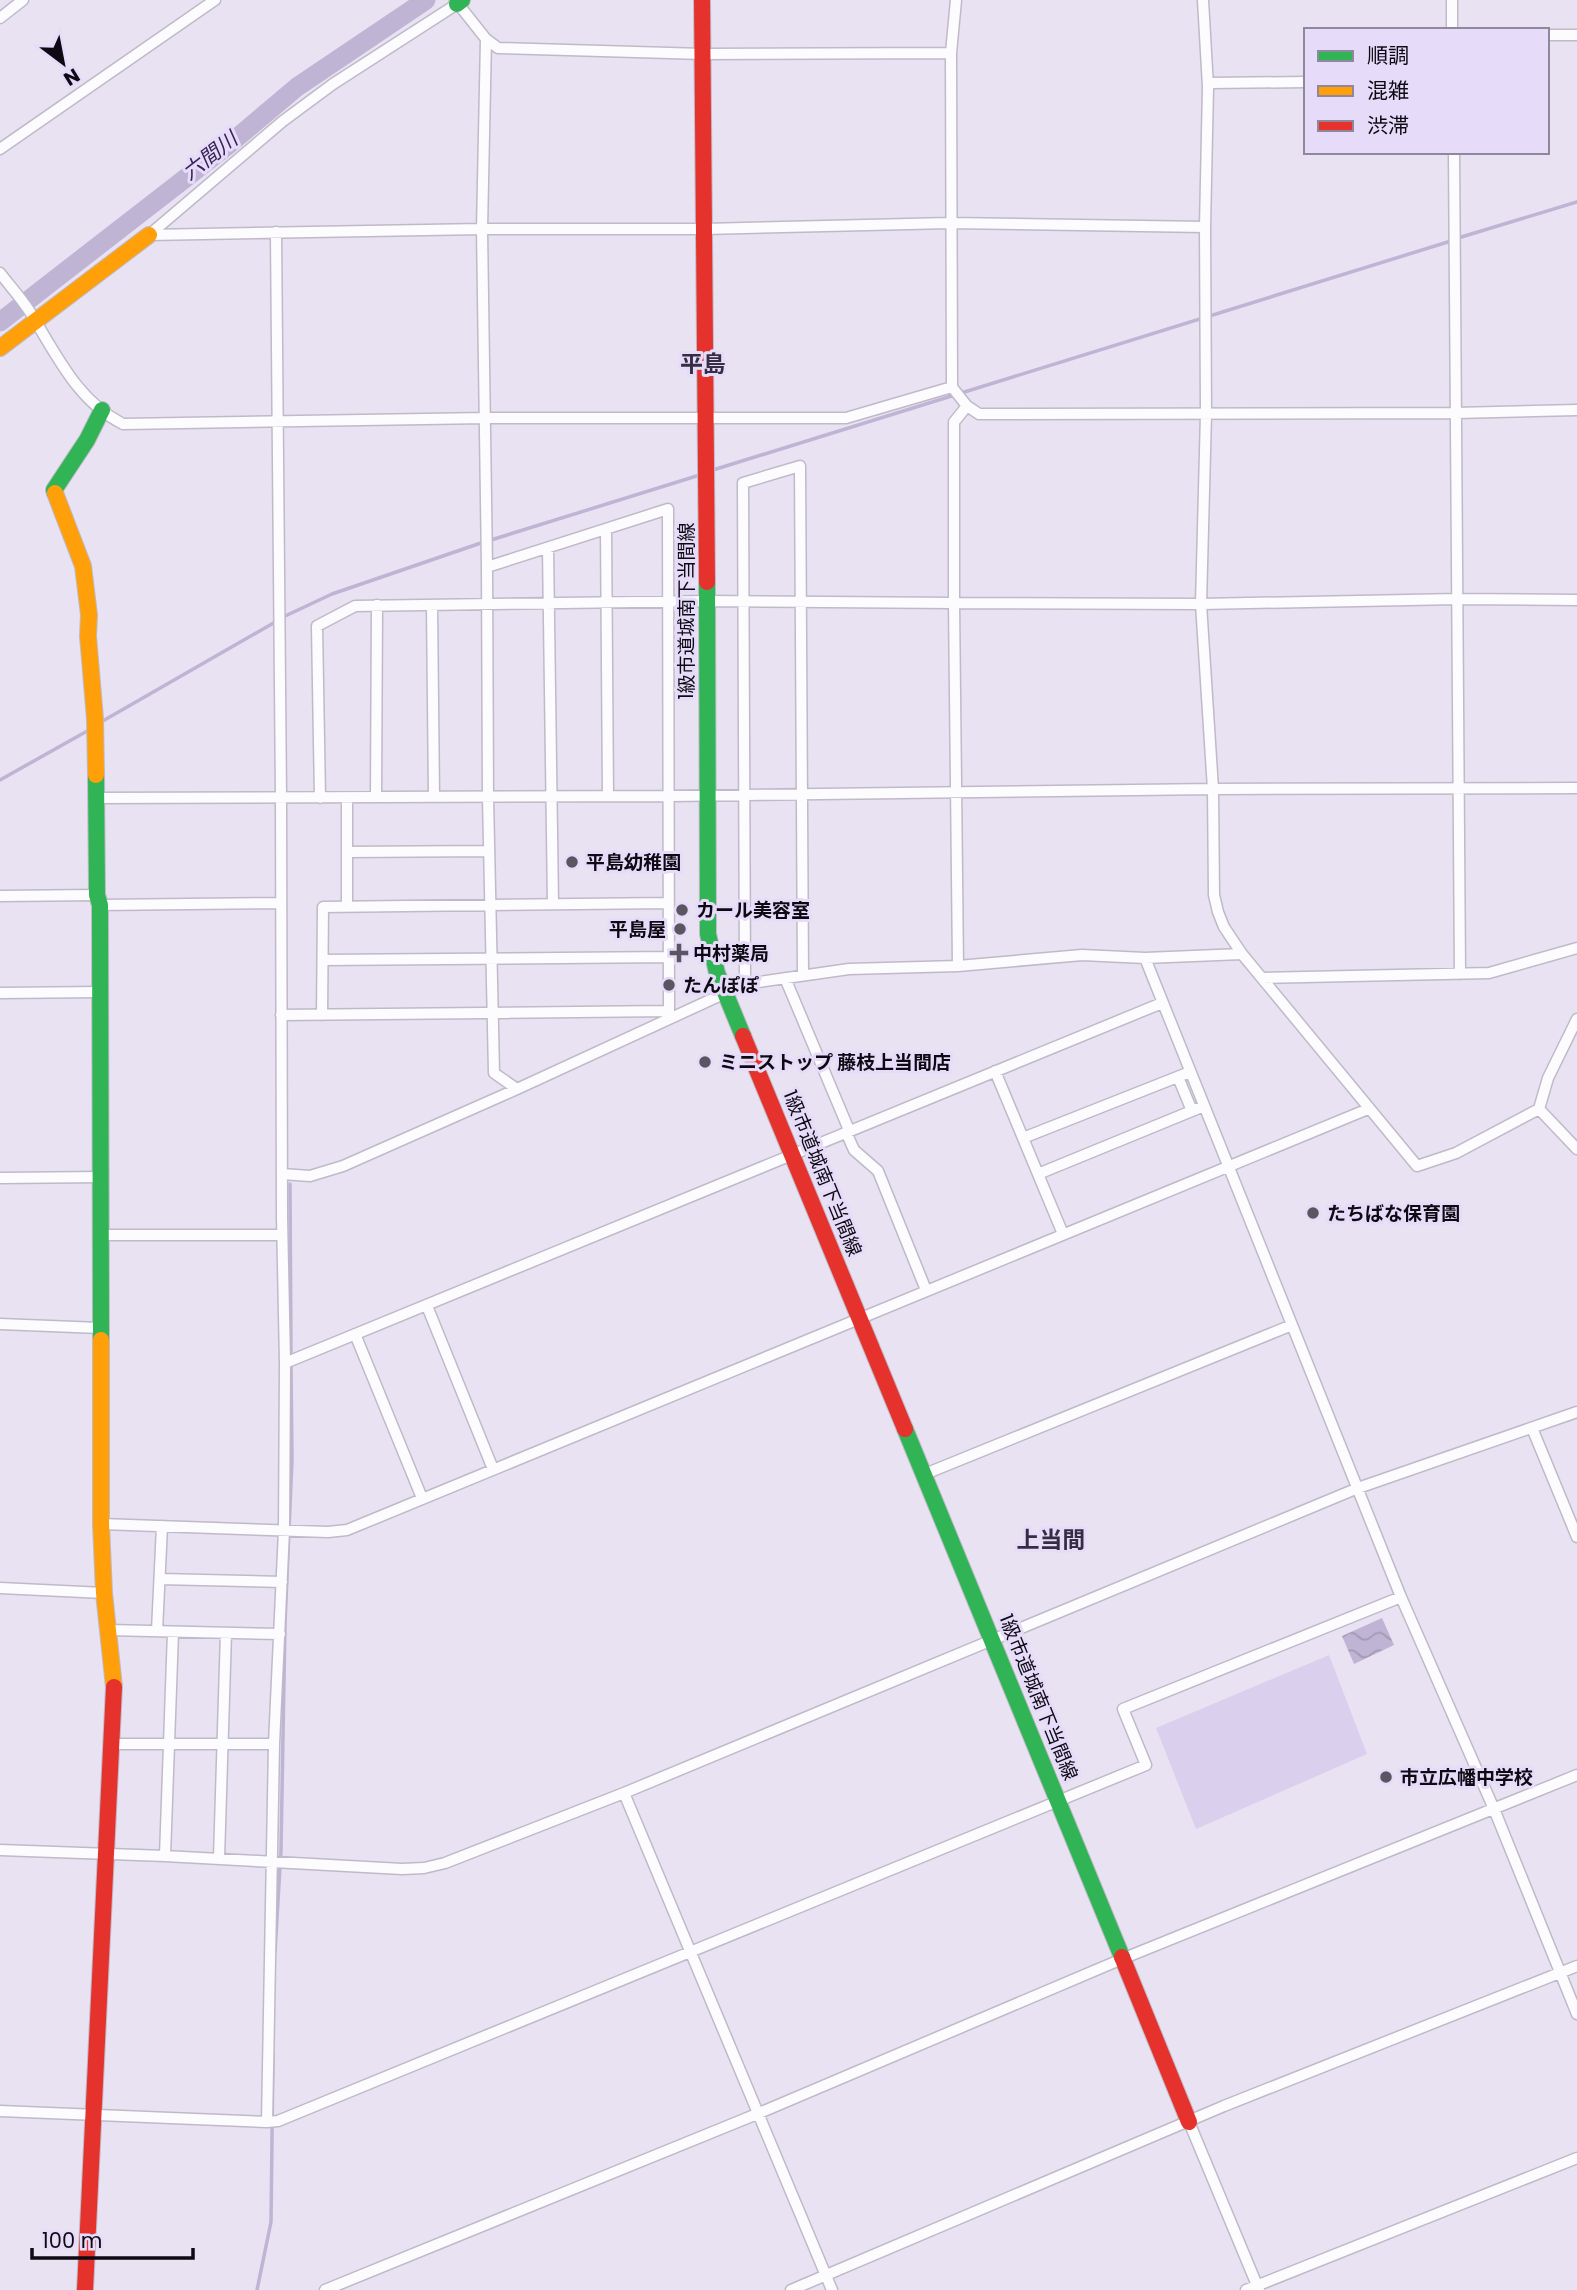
<svg xmlns="http://www.w3.org/2000/svg" width="1577" height="2290" font-family="Poppins,'Noto Sans JP',sans-serif">
	<style>
		.grass { fill: #dad0ed }
		.water { fill: url(#water-waves) }
		.lines { fill: none; stroke-linecap: round; stroke-linejoin: round }
		.stream { stroke: #bfb4d4; stroke-width: 3.5 }
		.river { stroke: #bfb4d4; stroke-width: 19 }
		.street-casing { stroke: #bfbac7; stroke-width: 13 }
		.fast-casing { stroke: #bfbac7; stroke-width: 18 }
		.slow-casing { stroke: #bfbac7; stroke-width: 18 }
		.jam-casing { stroke: #bfbac7; stroke-width: 18 }
		.street { stroke: #fcfbfd; stroke-width: 10 }
		.fast { stroke: #30b455; stroke-width: 16 }
		.slow { stroke: #ff9f0a; stroke-width: 16 }
		.jam { stroke: #e5322d; stroke-width: 16 }
		.poi-dot { fill: #5a5661; stroke: #e6dcf9; stroke-width: 2.5 }
		.labels { text-anchor: middle; stroke-width: 6; stroke-linejoin: round; paint-order: stroke }
		.street-label { font-size: 19px; fill: #0d0a13; stroke: #e6dcf9 }
		.poi-label { font-size: 19px; font-weight: bold; fill: #0d0a13; stroke: #e6dcf9; text-anchor: start }
		.water-label { font-size: 21px; font-style: italic; fill: #382355; stroke: #e6dcf9 }
		.quarter-label { font-size: 23px; font-weight: bold; fill: #352d44; stroke: #e6dcf9 }
	</style>
	<defs>
		<pattern id="water-waves" width="16" height="10" patternUnits="userSpaceOnUse" patternTransform="scale(1.75)"><rect width="16" height="10" fill="#bfb4d4"/><path d="M0 5q4-4 8 0t8 0" fill="none" stroke="#a399b5"/></pattern>
	</defs>
	<rect width="100%" height="100%" fill="#e8e2f3"/>
	<path class="grass" d="M1329,1655L1367,1754L1196,1829L1156,1728Z"/>
	<path class="water" d="M1382,1618L1394,1645L1354,1664L1342,1636Z"/>
	<g class="lines">
		<path class="stream" d="M1458,238L1577,202
			M713,470L1451,241
			M283,617L332,594L478,544L703,474
			M101,722L277,621
			M0,780L89,730
			M290,1184L291,1354
			M275,1952L281,1850L285,1623L292,1460L291,1366
			M257,2290L271,2222L273,2054"/>
		<path class="river" d="M0,322L227,146L297,87L426,0"/>
		<g class="street-casing">
			<path id="street" d="M455,0L486,39L498,48L703,54L951,53
				M956,0L951,53L952,387L967,406L979,414L1456,413L1577,410
				M1203,0L1208,87L1205,227L1206,414L1201,604L1213,789L1214,895L1218,912L1224,927L1242,954L1417,1166L1456,1153L1539,1109L1548,1078L1577,1019
				M0,18L23,0
				M1452,30V0
				M1547,35H1577
				M486,39L482,229L487,567
				M1208,87L1211,83L1306,82
				M0,149L215,0
				M1454,152L1460,974
				M149,235L482,229H705L950,223L1205,227
				M149,235L283,121L333,84L457,4
				M0,273C10,286 21,298 30,312C56,354 77,401 123,424L486,418H846L952,387
				M967,406L954,422V603L1201,604L1458,599L1577,600
				M606,529L608,796
				M548,548L553,904
				M432,606L434,797
				M376,797L377,605
				M96,798L670,796L1213,789L1577,788
				M320,798L317,626L355,606L706,601L954,603L958,966
				M347,798V907
				M347,852L489,851
				M0,896L97,895
				M100,905L281,903
				M1145,958L1401,1597L1494,1809L1577,2014
				M323,960L669,957
				M785,978L849,1130
				M1262,978L1489,973L1577,948
				M745,984L743,483L800,466L803,975
				M0,993L100,992
				M281,1015L669,1011L671,1016
				M322,1015L323,907L669,903
				M995,1071L1063,1234
				M1178,1077L1192,1111
				M517,1089L494,1073L488,797L487,567L668,509L669,1011
				M1539,1109L1577,1149
				M846,1132L854,1150L878,1171L926,1290
				M1023,1138L1190,1072
				M282,1174L310,1176L343,1166L517,1089L745,984L849,969L958,966L1082,955L1145,958L1242,954
				M1038,1174L1204,1106
				M0,1178L101,1177
				M101,1235H282
				M427,1306L493,1469
				M0,1324L100,1328
				M355,1334L422,1498
				M285,1363L1162,1003
				M1532,1428L1577,1537
				M925,1474L1292,1325
				M101,1524L328,1532L347,1530L1368,1109
				M160,1579L282,1582
				M0,1588L104,1593
				M108,1630L280,1634
				M157,1631L162,1526
				M110,1744H274
				M624,1793L832,2290
				M0,1850L165,1856L402,1869L424,1868L445,1863L624,1793L1358,1488L1577,1412
				M165,1856L173,1632
				M219,1858L226,1633
				M0,2111L267,2122L278,2121L1146,1765L1123,1709L1401,1597
				M267,2122L274,1744L284,1530L285,1363L282,1217L281,798L276,232
				M1189,2122L1259,2290
				M325,2290L757,2114L1122,1959L1577,1775
				M791,2290L1224,2106L1577,1966
				M1246,2290L1577,2158"/>
		</g>
		<g class="fast-casing">
			<path id="fast" d="M457,4L462,0
				M55,493L54,490L87,440L102,410
				M707,582L708,934L717,973L743,1036
				M96,775L97,895L100,905L101,1340
				M905,1429L1122,1957"/>
		</g>
		<g class="slow-casing">
			<path id="slow" d="M0,348L149,235
				M55,493L83,566L89,615L88,636L95,719L96,775
				M101,1340V1524L104,1593L114,1687"/>
		</g>
		<g class="jam-casing">
			<path id="jam" d="M702,0L707,582
				M743,1036L905,1429
				M1122,1957L1189,2122
				M85,2290L114,1687"/>
		</g>
		<use href="#street" class="street"/>
		<use href="#fast" class="fast"/>
		<use href="#slow" class="slow"/>
		<use href="#jam" class="jam"/>
	</g>
	<g class="poi-dot">
		<circle cx="572" cy="862" r="7"/>
		<circle cx="682" cy="910" r="7"/>
		<circle cx="680" cy="929" r="7"/>
		<path d="M675.5 942.5h7v7h7v7h-7v7h-7v-7h-7v-7h7z"/>
		<circle cx="669" cy="985" r="7"/>
		<circle cx="705" cy="1062" r="7"/>
		<circle cx="1313" cy="1213" r="7"/>
		<circle cx="1386" cy="1777" r="7"/>
	</g>
	<g class="labels">
		<g class="street-label">
			<text transform="translate(686 611) rotate(-90)" y="7">1級市道城南下当間線</text>
			<text transform="translate(823 1173) rotate(68)" y="7">1級市道城南下当間線</text>
			<text transform="translate(1039 1697) rotate(68)" y="7">1級市道城南下当間線</text>
		</g>
		<g class="poi-label">
			<text x="586" y="869">平島幼稚園</text>
			<text x="696" y="917">カール美容室</text>
			<text x="666" y="936" text-anchor="end">平島屋</text>
			<text x="693" y="960">中村薬局</text>
			<text x="683" y="992">たんぽぽ</text>
			<text x="719" y="1069">ミニストップ 藤枝上当間店</text>
			<text x="1327" y="1220">たちばな保育園</text>
			<text x="1400" y="1784">市立広幡中学校</text>
		</g>
		<g class="water-label">
			<text transform="translate(210 156) rotate(-38)" y="7">六間川</text>
		</g>
		<g class="quarter-label">
			<text x="703" y="372">平島</text>
			<text x="1051" y="1548">上当間</text>
		</g>
	</g>
	<rect x="1304" y="28" width="245" height="126" fill="#e6dcf9" stroke="#8f889d" stroke-width="2"/>
	<rect x="1318" y="51" width="35" height="10" fill="#30b455" stroke="#8f889d" stroke-width="2"/>
	<text x="1367" y="63" font-size="21" fill="#0d0a13">順調</text>
	<rect x="1318" y="86" width="35" height="10" fill="#ff9f0a" stroke="#8f889d" stroke-width="2"/>
	<text x="1367" y="98" font-size="21" fill="#0d0a13">混雑</text>
	<rect x="1318" y="121" width="35" height="10" fill="#e5322d" stroke="#8f889d" stroke-width="2"/>
	<text x="1367" y="133" font-size="21" fill="#0d0a13">渋滞</text>
	<g transform="translate(63 63) rotate(148)" stroke="#e6dcf9" stroke-width="5" paint-order="stroke">
	<path d="M0-5L12 26L0 18L-12 26Z" fill="#0d0a13"/>
	<text y="-10" font-size="19" font-weight="bold" text-anchor="middle" fill="#0d0a13">N</text>
	</g>
	<path d="M32 2248v10h161v-10" fill="none" stroke="#0d0a13" stroke-width="3.5"/>
	<text x="42" y="2248" font-size="21" fill="#0d0a13" stroke="#e6dcf9" stroke-width="5" paint-order="stroke">100 m</text>
</svg>
